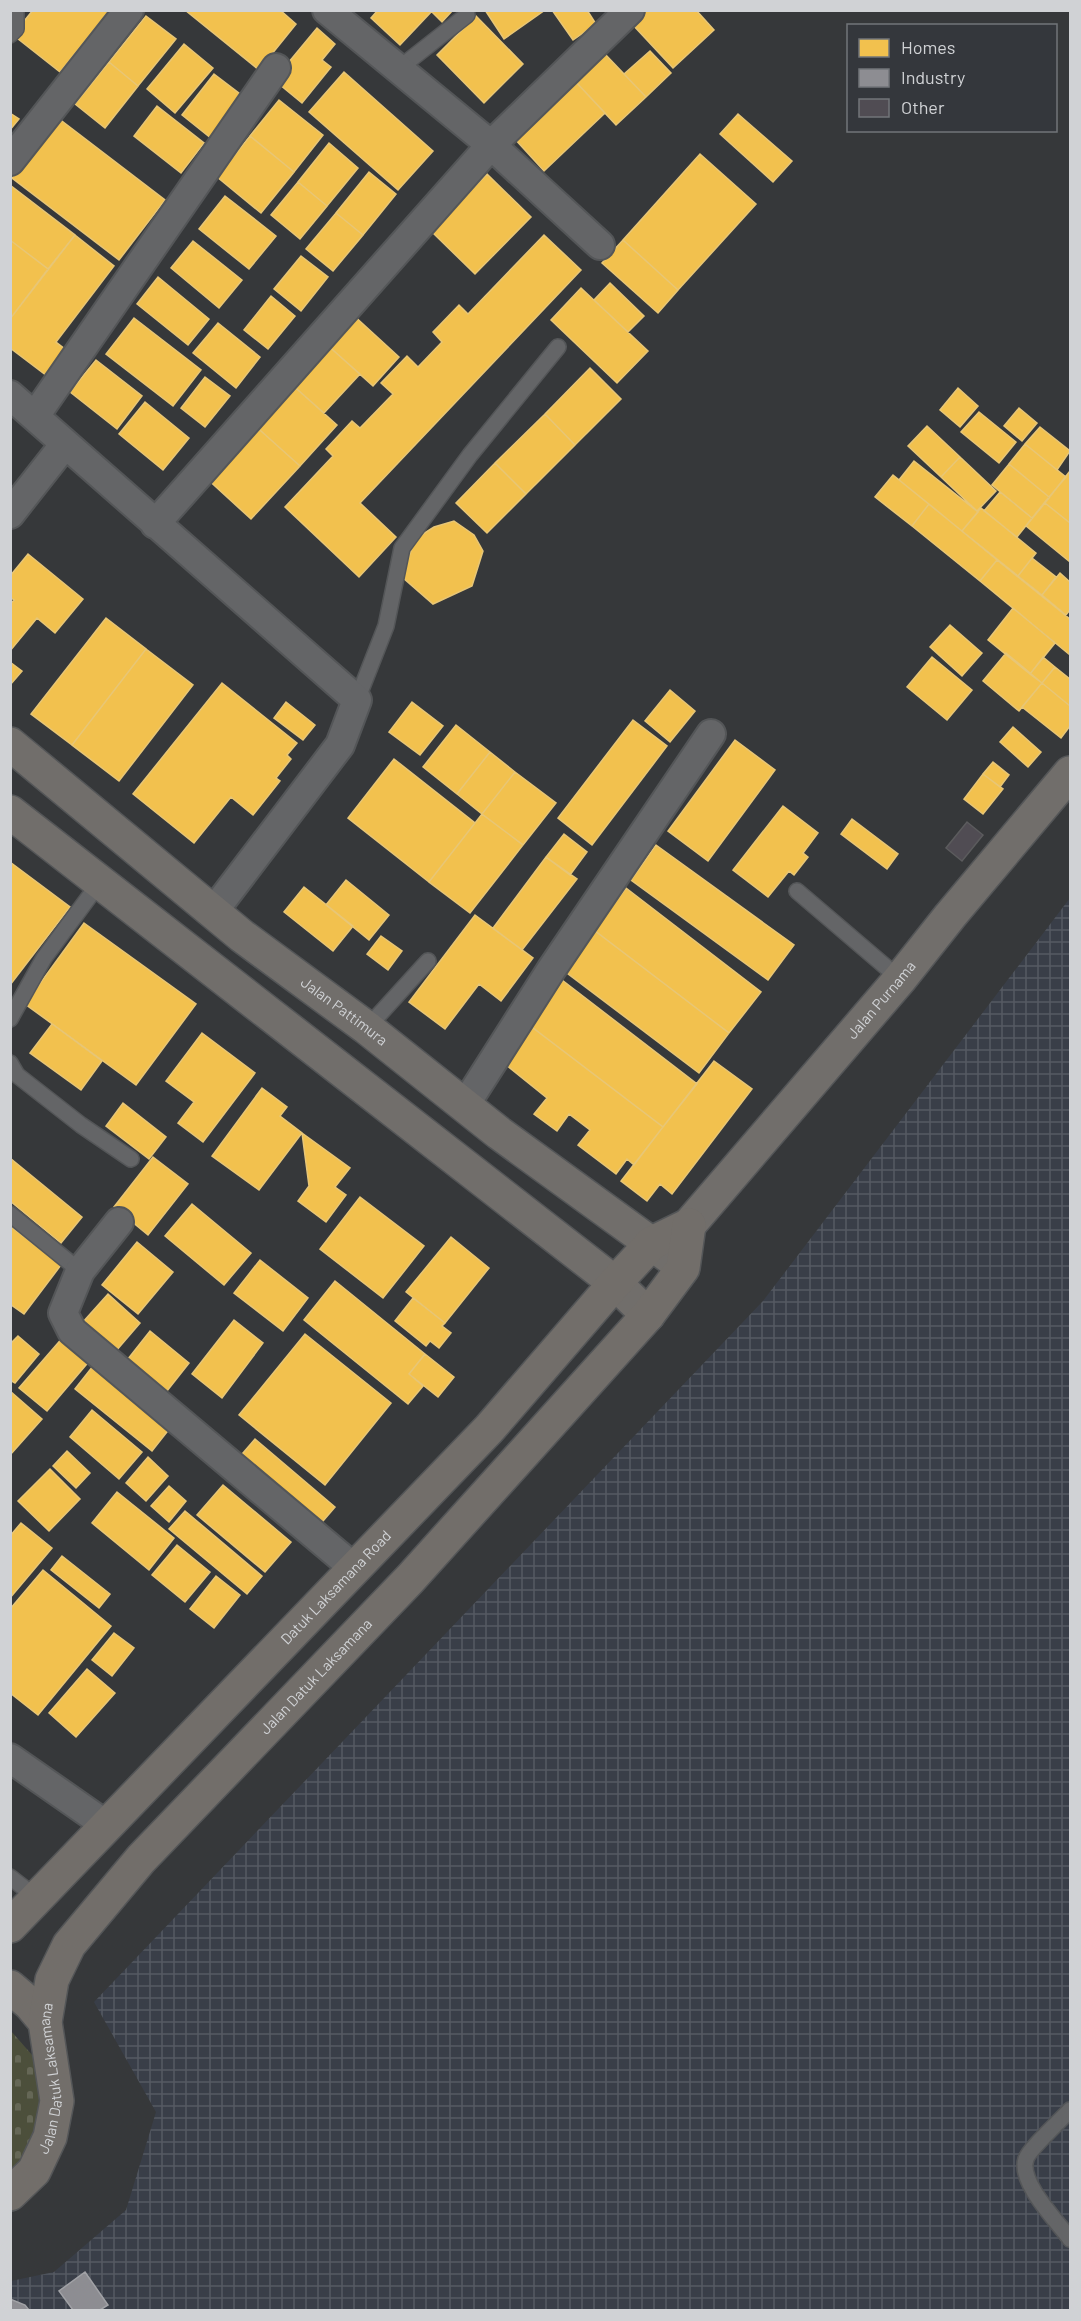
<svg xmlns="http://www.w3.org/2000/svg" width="1081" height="2321" font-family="Barlow,sans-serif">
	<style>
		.industrial { fill: url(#industrial-grid) }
		.cemetery { fill: url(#cemetery-stones) }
		.homes { fill: #f2c14e; stroke: #e8c676; stroke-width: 1.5 }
		.industry { fill: #8d8d92; stroke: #a1a2a6; stroke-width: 1.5 }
		.building { fill: #504c53; stroke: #5b5b5d; stroke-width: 1.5 }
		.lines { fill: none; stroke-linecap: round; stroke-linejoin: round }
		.service-casing { stroke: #545658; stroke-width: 18 }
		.minor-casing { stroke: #545658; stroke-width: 32 }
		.primary-casing { stroke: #545658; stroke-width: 36 }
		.trunk-casing { stroke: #545658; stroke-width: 36 }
		.service { stroke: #646567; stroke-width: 15 }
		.minor { stroke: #646567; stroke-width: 28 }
		.primary { stroke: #716e6b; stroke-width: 33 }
		.trunk { stroke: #726e6a; stroke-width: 33 }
		.labels { text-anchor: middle; stroke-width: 6; stroke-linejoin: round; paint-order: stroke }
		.street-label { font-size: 15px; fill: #d0d2d5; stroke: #34373c }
	</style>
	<defs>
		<pattern id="industrial-grid" width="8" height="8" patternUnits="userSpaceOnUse" patternTransform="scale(1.5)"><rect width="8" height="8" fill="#393e48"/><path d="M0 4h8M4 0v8" fill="none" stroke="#555962"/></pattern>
		<pattern id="cemetery-stones" width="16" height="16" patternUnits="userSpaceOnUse" patternTransform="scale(1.5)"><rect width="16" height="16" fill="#4c4f3b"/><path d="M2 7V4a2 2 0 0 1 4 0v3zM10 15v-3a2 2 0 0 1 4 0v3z" fill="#656756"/></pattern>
	</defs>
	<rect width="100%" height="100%" fill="#36383a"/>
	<path class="industrial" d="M1070,898V2310H11V2281L54,2272L126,2210L156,2112L94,2002L763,1301Z"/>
	<path class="cemetery" d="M11,2031L33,2056L44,2080L49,2106L11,2194Z"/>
	<path class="homes" d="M33,10H110L60,72L13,35Z
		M185,10H280L296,24L259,70Z
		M378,10H430L431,12L400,45L371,18Z
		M430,10H453L442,22Z
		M485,10H545L504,39Z
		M552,10H587L596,24L573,40Z
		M646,10H696L714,30L673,68L632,24Z
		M146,16L176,39L138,86L109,62Z
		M476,16L523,64L484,103L437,55Z
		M317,28L335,44L322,60L331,67L302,103L274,80Z
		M184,44L213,68L175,113L147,89Z
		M650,51L671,73L646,97L624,74Z
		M604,53L646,97L616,125L575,81Z
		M109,62L138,86L105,128L75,104Z
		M344,72L433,151L398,190L309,112Z
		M214,74L244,97L212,139L182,115Z
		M575,81L605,113L544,171L514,138Z
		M279,100L323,135L294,172L250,136Z
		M157,106L204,143L181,173L134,136Z
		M10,113L19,119L10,130Z
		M738,114L792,161L773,182L720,134Z
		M58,118L165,200L119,260L12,178Z
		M250,136L294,172L261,213L217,177Z
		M329,143L358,168L327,206L298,182Z
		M700,154L756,204L678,290L623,240Z
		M369,172L396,194L363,235L336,213Z
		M487,174L531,217L475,274L431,231Z
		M298,182L327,206L300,239L271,215Z
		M10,185L75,235L48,269L10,240Z
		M225,196L276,236L249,269L199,229Z
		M336,213L363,235L333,271L306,249Z
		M75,235L114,266L56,342L70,353L51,379L10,348V319Z
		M544,235L581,270L360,503L396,537L359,577L285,507L333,456L326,449L352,421L360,428L393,394L381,383L407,356L418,367L442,342L433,332L459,305L468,314Z
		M10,240L48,269L10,319Z
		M623,240L678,290L658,313L602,263Z
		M193,241L242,280L219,308L171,268Z
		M301,256L328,277L301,311L274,289Z
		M158,277L209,319L188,345L137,304Z
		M610,283L644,316L628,332L594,300Z
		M581,288L648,351L617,383L551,320Z
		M271,296L295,316L268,349L244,330Z
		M351,313L399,357L373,386L325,343Z
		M134,318L201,370L173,406L106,354Z
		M218,323L260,357L236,388L193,353Z
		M325,343L360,374L324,413L289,382Z
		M96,360L142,396L117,429L70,392Z
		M590,368L621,399L575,445L545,414Z
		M205,377L230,396L205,427L181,408Z
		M289,382L337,425L300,466L252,423Z
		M958,388L978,406L960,427L940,410Z
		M145,402L189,438L163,470L119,434Z
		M1019,408L1037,423L1022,441L1004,426Z
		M979,412L1016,442L999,463L961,432Z
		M545,414L575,445L526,494L495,463Z
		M252,423L300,466L251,519L204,476Z
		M927,426L960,457L941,477L908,446Z
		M1040,427L1070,451L1057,470L1025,444Z
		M1025,444L1066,477L1049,497L1009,464Z
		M960,457L996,491L977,511L941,477Z
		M914,461L978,512L962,531L899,480Z
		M495,463L526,494L487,533L456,503Z
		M1009,464L1049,497L1032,518L992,485Z
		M1070,471V523L1045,503Z
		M893,475L929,504L912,526L875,497Z
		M1000,492L1032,518L1017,537L984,511Z
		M1045,503L1070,523V562L1026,526Z
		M929,504L997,560L980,581L912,526Z
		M981,508L1036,553L1018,576L962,531Z
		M454,521L474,535L483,551L472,586L433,604L402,577L415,539L434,527Z
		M28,554L83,599L55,633L37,618L10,651V604L14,600L10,597V576Z
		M1032,558L1056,577L1042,595L1018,576Z
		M997,560L1070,619V655L980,581Z
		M1060,573L1070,582V610L1066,615L1042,595Z
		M1013,608L1055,643L1030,674L988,640Z
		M106,618L146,649L72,745L31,714Z
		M950,625L982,653L962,676L930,647Z
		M146,649L193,685L119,781L72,745Z
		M1006,653L1042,683L1019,711L983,681Z
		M932,657L972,690L947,720L907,687Z
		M1043,657L1055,667L1042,683L1030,674Z
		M10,662L22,671L10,685Z
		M1055,667L1070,679V706L1042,683Z
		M222,683L297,743L287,755L291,759L276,778L280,781L253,815L231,797L194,843L133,794Z
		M1042,683L1070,706V726L1061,738L1022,707Z
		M670,690L695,711L670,742L645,721Z
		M286,702L315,725L303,740L274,718Z
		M412,702L443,726L420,755L389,732Z
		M633,720L667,746L592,845L558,818Z
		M456,725L490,752L457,794L423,767Z
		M1013,727L1041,752L1028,767L1000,742Z
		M735,740L775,770L708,861L668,831Z
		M490,752L515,772L482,814L457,794Z
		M394,759L475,823L429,882L348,818Z
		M993,762L1009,775L1000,787L983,774Z
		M515,772L556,803L523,845L482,814Z
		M983,774L1003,789L983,814L964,799Z
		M783,806L818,833L803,853L808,857L794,875L789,871L768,897L733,870Z
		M482,814L523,845L470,913L429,882Z
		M852,819L898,854L887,869L841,834Z
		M564,834L587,852L570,875L546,857Z
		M656,845L794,945L768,980L631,880Z
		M546,857L577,879L522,950L493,928Z
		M10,862L70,907L10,985Z
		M346,880L389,915L369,940L326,905Z
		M304,887L353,926L333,951L284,912Z
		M626,888L761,992L729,1033L594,930Z
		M475,915L533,958L501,1001L479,984L445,1029L409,1002Z
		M84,923L196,1004L136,1085L25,1004Z
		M594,930L729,1033L699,1073L563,970Z
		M381,936L402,951L388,970L367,954Z
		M562,980L697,1084L663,1127L528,1024Z
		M52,1024L102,1061L81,1090L30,1053Z
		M528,1024L663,1127L634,1165L627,1159L616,1174L578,1145L590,1130L569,1114L557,1131L534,1114L547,1098L500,1060Z
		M202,1033L255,1073L203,1142L178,1123L194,1102L166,1081Z
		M714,1061L752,1089L672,1194L660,1184L647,1201L621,1181Z
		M262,1088L287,1107L280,1116L302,1133L259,1190L212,1156Z
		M123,1103L166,1137L149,1159L106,1126Z
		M302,1133L350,1168L335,1187L346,1195L326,1222L298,1201L309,1186Z
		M153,1157L188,1184L148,1235L114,1207Z
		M10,1158L82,1217L61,1243L10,1201Z
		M360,1197L424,1246L383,1298L320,1249Z
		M192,1204L251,1253L224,1285L165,1236Z
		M10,1226L61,1265L24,1314L10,1304Z
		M451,1237L489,1268L445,1323L406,1292Z
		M137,1242L173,1272L138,1314L102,1285Z
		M260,1260L308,1298L283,1331L234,1293Z
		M335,1281L425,1354L409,1374L423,1386L408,1404L304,1320Z
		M108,1294L140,1323L116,1351L83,1322Z
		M413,1298L445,1323L442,1326L451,1333L439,1348L430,1341L426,1346L395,1321Z
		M234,1320L263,1343L222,1398L192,1374Z
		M150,1331L189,1363L167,1391L128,1359Z
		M305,1334L391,1403L325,1485L239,1415Z
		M18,1336L39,1354L15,1383L10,1380V1344Z
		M64,1336L91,1359L47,1411L19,1388Z
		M425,1354L454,1377L438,1397L409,1374Z
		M93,1366L170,1428L152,1451L75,1389Z
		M10,1391L42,1419L10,1455Z
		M92,1410L142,1452L119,1479L70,1437Z
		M255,1439L335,1507L317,1528L237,1460Z
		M67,1451L90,1473L76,1488L53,1466Z
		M148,1457L168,1476L146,1501L126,1483Z
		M50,1469L80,1499L49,1531L18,1501Z
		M223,1485L291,1542L265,1572L197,1515Z
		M169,1486L186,1501L169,1522L151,1506Z
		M117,1492L174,1538L149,1570L92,1523Z
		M185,1511L262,1576L247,1594L169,1529Z
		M21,1523L52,1548L10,1598V1536Z
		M177,1545L210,1572L185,1602L152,1575Z
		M62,1556L110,1594L99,1608L51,1570Z
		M43,1570L111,1626L38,1715L10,1693V1609Z
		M216,1576L240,1595L214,1628L190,1609Z
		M114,1633L134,1648L112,1676L92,1660Z
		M87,1669L115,1693L76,1737L49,1713Z"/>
	<path class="industry" d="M85,2272L108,2305L100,2310H73L59,2291Z
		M10,2299L25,2305L29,2310H10Z"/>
	<path class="building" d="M967,822L983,835L962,861L946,848Z"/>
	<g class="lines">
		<g class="service-casing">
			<path id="service" d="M10,35L16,29V10
				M397,70L467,15
				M357,700L386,626L402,548L470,455L558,347
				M797,891L900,979
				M10,1019L44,958L100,882
				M367,1028L428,961
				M10,1063L17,1075L81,1125L131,1159
				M10,1214L80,1271
				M10,1877L37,1898
				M1070,2110C1061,2120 1029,2149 1026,2159C1018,2182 1057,2221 1070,2239"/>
		</g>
		<g class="minor-casing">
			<path id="minor" d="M327,10L491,145L600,245
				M10,161L129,10
				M10,395L357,700L340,745L213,912
				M35,416L276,68
				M10,514L65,444
				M155,524L491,145L630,10
				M465,1105L551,970L711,734
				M119,1222L80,1271L63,1313L72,1331L354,1568
				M10,1758L106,1825"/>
		</g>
		<g class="primary-casing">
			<g id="primary">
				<path id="s1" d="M10,744L242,936L367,1028L499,1133L674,1260"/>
				<path d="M10,812L615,1283L648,1315"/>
				<path id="s2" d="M689,1225L900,979L950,916L1070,773"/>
			</g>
		</g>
		<g class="trunk-casing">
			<g id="trunk">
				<path id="s3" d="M10,1926L489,1429L615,1283L652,1243L689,1225"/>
				<path d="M10,1987L30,2004L45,2022"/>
				<path id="s4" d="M10,2194L34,2171L50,2137L57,2101L45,2022L52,1980L69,1945L141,1859L410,1579L648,1315L683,1268L689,1225"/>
			</g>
		</g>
		<use href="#service" class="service"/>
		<use href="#minor" class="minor"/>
		<use href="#primary" class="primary"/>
		<use href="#trunk" class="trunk"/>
	</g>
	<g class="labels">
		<g class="street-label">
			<text dy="5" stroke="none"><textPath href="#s2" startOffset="296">Jalan Purnama</textPath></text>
			<text dy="5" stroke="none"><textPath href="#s1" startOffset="428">Jalan Pattimura</textPath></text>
			<text dy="5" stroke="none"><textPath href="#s3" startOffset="470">Datuk Laksamana Road</textPath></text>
			<text dy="5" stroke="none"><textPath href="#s4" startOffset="634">Jalan Datuk Laksamana</textPath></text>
			<text dy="5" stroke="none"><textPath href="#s4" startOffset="130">Jalan Datuk Laksamana</textPath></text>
		</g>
	</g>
	<rect width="1081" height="2321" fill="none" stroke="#d0d2d5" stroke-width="24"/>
	<rect x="847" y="24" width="210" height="108" fill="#34373c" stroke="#727579" stroke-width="1.5"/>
	<rect x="859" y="39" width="30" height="18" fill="#f2c14e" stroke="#727579" stroke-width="1.5"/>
	<text x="901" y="54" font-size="18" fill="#d0d2d5">Homes</text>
	<rect x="859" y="69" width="30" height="18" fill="#8d8d92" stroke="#727579" stroke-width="1.5"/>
	<text x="901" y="84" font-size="18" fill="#d0d2d5">Industry</text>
	<rect x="859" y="99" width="30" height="18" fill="#504c53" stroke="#727579" stroke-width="1.5"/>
	<text x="901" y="114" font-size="18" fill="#d0d2d5">Other</text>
</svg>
